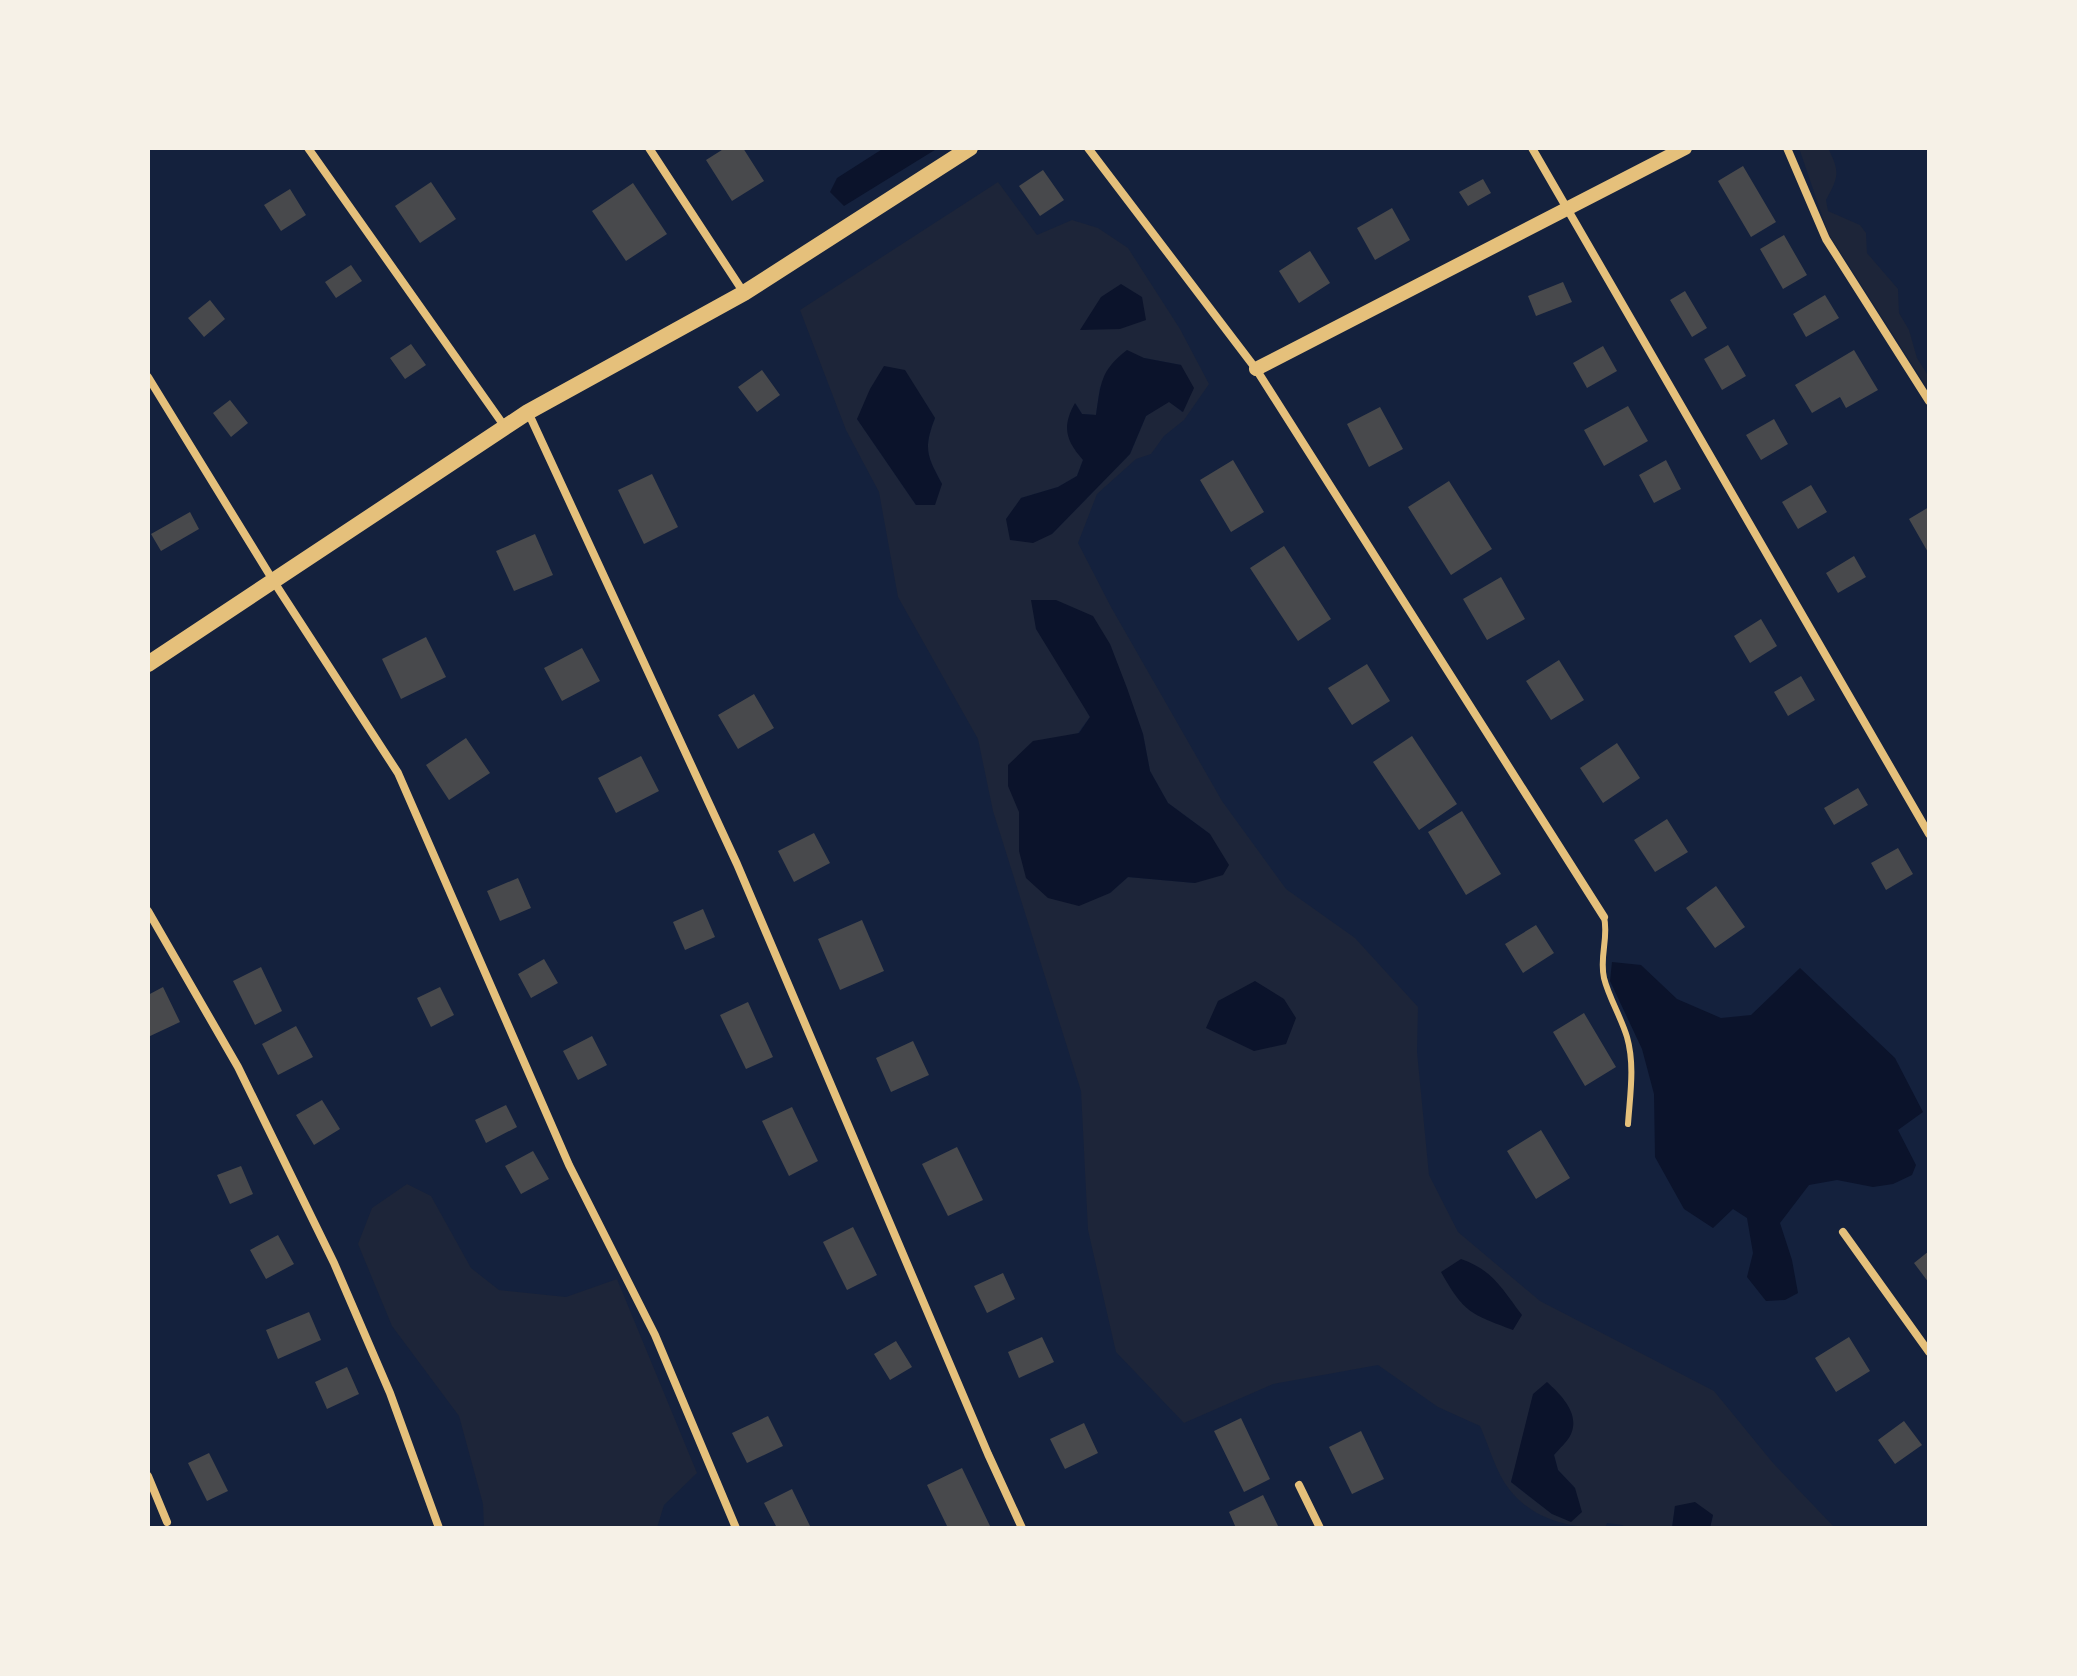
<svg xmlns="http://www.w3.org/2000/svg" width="2077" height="1676" font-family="'Exo 2',sans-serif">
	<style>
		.green { fill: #1d2539; fill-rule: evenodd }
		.water { fill: #0b132b }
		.building { fill: #48494c }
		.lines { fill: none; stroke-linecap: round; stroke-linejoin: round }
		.service { stroke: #e5c07b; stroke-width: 6 }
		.minor { stroke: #e5c07b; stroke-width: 8 }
		.tertiary { stroke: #e5c07b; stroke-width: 14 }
		.secondary { stroke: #e5c07b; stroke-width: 16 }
	</style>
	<rect width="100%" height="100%" fill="#14213d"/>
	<path class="green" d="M1799,148H1828C1840,172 1839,176 1826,200L1828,211L1860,225L1866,233L1867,253L1898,289L1899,313L1909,330L1917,358L1929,377V391L1828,233Z
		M998,182L1037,235L1072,220L1098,228L1128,248L1180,329L1209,384L1184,420L1164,436L1151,454L1136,459L1097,494L1078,543L1111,607L1222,801L1286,889L1355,938L1418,1007L1417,1052L1429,1175L1458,1232L1540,1301L1714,1391L1773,1463L1835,1528H1710L1713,1515L1675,1506L1672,1528H1626L1622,1525L1607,1523L1605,1528C1569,1528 1533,1520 1509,1489C1496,1473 1489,1446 1480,1426L1438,1407L1378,1365L1273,1384L1184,1423L1116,1352L1088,1230L1081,1091L993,811L978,739L898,597L879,492L846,430L800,310ZM1144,358L1181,365L1182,412L1169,401L1146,416L1130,454L1052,534L1021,498L1058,487L1077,476L1083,460L1076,404L1082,414L1096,415L1100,387ZM905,371L935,418C923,449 927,456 942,484L916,505L857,419ZM1110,644L1143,734L1150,771L1168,803L1210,834L1195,883L1128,877L1110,893L1019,851V812L1090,717L1076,691ZM1571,1434L1554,1455L1558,1470L1575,1488L1552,1514L1511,1482L1519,1454Z
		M407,1184L431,1196L471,1268L499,1290L566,1297L617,1279L697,1473L664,1505L657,1528H484L483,1504L459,1416L392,1326L358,1244L372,1208Z"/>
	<path class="water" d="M884,148H938L844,206L830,192L837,178Z
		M1121,284L1142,297L1146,320L1120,329L1080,330L1101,297Z
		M1127,350L1144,358L1181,365L1194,388L1183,412L1169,402L1146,416L1130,454L1052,534L1033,543L1010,540L1006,519L1021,498L1058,487L1077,476L1083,460C1065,440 1062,426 1075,403L1082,414L1096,415C1101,383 1100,371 1127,350Z
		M884,366L905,370L935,418C923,449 927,456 942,484L935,505H916L857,419L870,389Z
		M1031,600H1056L1093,616L1110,644L1127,688L1143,734L1150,771L1168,803L1210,834L1229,865L1223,875L1195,883L1128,877L1110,893L1079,906L1048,898L1026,878L1019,851V812L1008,786V765L1033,741L1079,733L1090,717L1036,629Z
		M1612,962L1641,965L1677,999L1721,1018L1751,1015L1800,968L1895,1058L1923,1112L1898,1130L1916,1165L1912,1175L1893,1184L1873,1187L1837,1180L1809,1185L1780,1223L1792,1260L1798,1293L1785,1300L1766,1301L1747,1277L1753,1253L1747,1218L1733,1209L1713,1228L1684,1209L1655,1157L1654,1094L1642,1049L1610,981Z
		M1255,981L1284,999L1296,1018L1286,1044L1254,1051L1206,1028L1218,1001Z
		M1461,1259C1493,1270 1502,1289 1522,1315L1513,1330C1471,1314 1464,1313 1441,1272Z
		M1547,1382C1561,1395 1580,1413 1571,1434C1568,1441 1559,1449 1554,1455L1558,1470L1575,1488L1582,1512L1571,1522L1552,1514L1511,1482L1533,1394Z
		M1695,1502L1713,1515L1710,1528H1672L1675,1506Z"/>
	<path class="building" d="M725,148H743L764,181L732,201L706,160Z
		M1743,166L1776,222L1751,237L1718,181Z
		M1043,170L1064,200L1040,216L1019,186Z
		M1483,179L1491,193L1468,206L1459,192Z
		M431,182L456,219L420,243L395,206Z
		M633,183L667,234L626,261L592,211Z
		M290,189L306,215L281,231L264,205Z
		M1392,208L1410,240L1375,260L1357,228Z
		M1784,235L1807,275L1783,289L1760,249Z
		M1310,251L1330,283L1299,303L1279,271Z
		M351,265L362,281L336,298L325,282Z
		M1563,282L1572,302L1536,316L1528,296Z
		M1685,291L1707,328L1692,337L1670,300Z
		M1825,295L1839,318L1806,337L1793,314Z
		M210,300L225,319L204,337L188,318Z
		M411,344L426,365L405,379L390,358Z
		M1728,345L1746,376L1722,390L1704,359Z
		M1603,346L1617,371L1587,388L1573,363Z
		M1854,350L1878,390L1846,408L1840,397L1812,413L1795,385Z
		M762,370L780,395L757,412L738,387Z
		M230,400L248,423L231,437L213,413Z
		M1628,406L1648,441L1604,466L1584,430Z
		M1380,407L1403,449L1369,467L1347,424Z
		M1774,419L1788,444L1761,460L1746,435Z
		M1233,460L1264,512L1231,532L1200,480Z
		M1666,460L1681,489L1654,503L1639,475Z
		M652,474L678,527L644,544L618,490Z
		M1449,481L1492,549L1451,575L1408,507Z
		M1811,485L1827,512L1798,529L1782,502Z
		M1929,507V554L1909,519Z
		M190,512L199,529L161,551L151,534Z
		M535,534L553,575L514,591L496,551Z
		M1284,546L1331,619L1298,641L1250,568Z
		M1854,556L1866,577L1838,593L1826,573Z
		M1501,577L1525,619L1487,640L1463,599Z
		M1761,619L1777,646L1750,663L1734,636Z
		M426,637L446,677L401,699L382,659Z
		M582,648L600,681L562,701L544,668Z
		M1559,660L1584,700L1551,720L1526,681Z
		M1367,664L1390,701L1352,725L1328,688Z
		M1801,676L1815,700L1788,716L1774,692Z
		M754,694L774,728L738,749L718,715Z
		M1412,736L1457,804L1419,830L1373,762Z
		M466,738L490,773L449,800L426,765Z
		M1617,743L1640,778L1603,803L1580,768Z
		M641,756L659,791L616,813L598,778Z
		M1858,788L1868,805L1834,825L1824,808Z
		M1462,811L1501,874L1466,895L1428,832Z
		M1667,819L1688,852L1655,872L1634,840Z
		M814,833L830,863L794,882L778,851Z
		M1898,848L1913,874L1886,890L1871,863Z
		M518,878L531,908L500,921L487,891Z
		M1716,886L1745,927L1715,948L1686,908Z
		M703,909L715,937L685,950L673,922Z
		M862,920L884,971L840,990L818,939Z
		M1536,925L1554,953L1523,973L1505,944Z
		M544,959L558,983L531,998L518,974Z
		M261,967L282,1011L255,1025L233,981Z
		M163,987L180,1022L148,1037V995Z
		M440,987L454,1015L431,1027L417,998Z
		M748,1002L773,1057L746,1069L720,1015Z
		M1584,1013L1616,1067L1585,1086L1553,1032Z
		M296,1026L313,1057L278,1075L262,1044Z
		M592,1036L607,1065L578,1080L563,1051Z
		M913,1041L929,1075L891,1092L876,1058Z
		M322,1100L340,1129L314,1145L296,1115Z
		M506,1105L517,1127L486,1143L475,1120Z
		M792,1107L818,1161L789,1176L762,1121Z
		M1541,1130L1570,1178L1536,1199L1507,1151Z
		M957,1147L983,1200L948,1216L922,1164Z
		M533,1151L549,1179L521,1194L505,1166Z
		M241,1166L253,1194L230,1204L217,1175Z
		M853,1227L877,1275L847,1290L823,1242Z
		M278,1235L294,1264L266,1279L250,1250Z
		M1929,1251V1283L1914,1263Z
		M1003,1273L1015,1299L987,1313L974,1286Z
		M309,1312L321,1340L278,1359L266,1330Z
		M1042,1337L1054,1362L1019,1378L1008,1352Z
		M1849,1337L1870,1371L1836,1392L1815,1358Z
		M896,1341L912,1367L890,1380L874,1354Z
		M347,1367L359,1394L327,1409L315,1382Z
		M768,1416L783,1446L747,1463L732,1433Z
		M1241,1418L1270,1479L1244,1492L1214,1431Z
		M1904,1421L1922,1445L1895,1464L1878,1440Z
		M1084,1423L1098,1453L1065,1469L1050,1439Z
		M1361,1431L1384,1479L1352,1494L1329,1447Z
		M209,1453L228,1491L207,1501L188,1463Z
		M962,1468L991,1528H948L927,1485Z
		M792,1489L811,1528H777L764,1503Z
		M1263,1495L1279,1528H1236L1229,1512Z"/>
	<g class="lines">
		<path class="service" d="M1604,917C1609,938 1599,956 1604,978C1609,998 1621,1017 1627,1037C1635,1065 1630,1095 1628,1124"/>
		<path class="minor" d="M308,148L505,427
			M649,148L744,293
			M1088,148L1256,369L1604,917
			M1532,148L1929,834
			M1787,148L1826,239L1929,401
			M148,377L274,582L398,773L569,1165L655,1335L736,1528
			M528,412L737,864L988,1454L1022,1528
			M148,911L238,1067L334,1263L390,1393L439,1528
			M1843,1232L1929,1352
			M148,1476L167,1522
			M1299,1485L1320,1528"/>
		<path class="tertiary" d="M1256,369L1685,148"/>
		<path class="secondary" d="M148,664L528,412L744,293L970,148"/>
	</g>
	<rect width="2077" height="1676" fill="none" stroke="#f6f1e7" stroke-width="300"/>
</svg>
